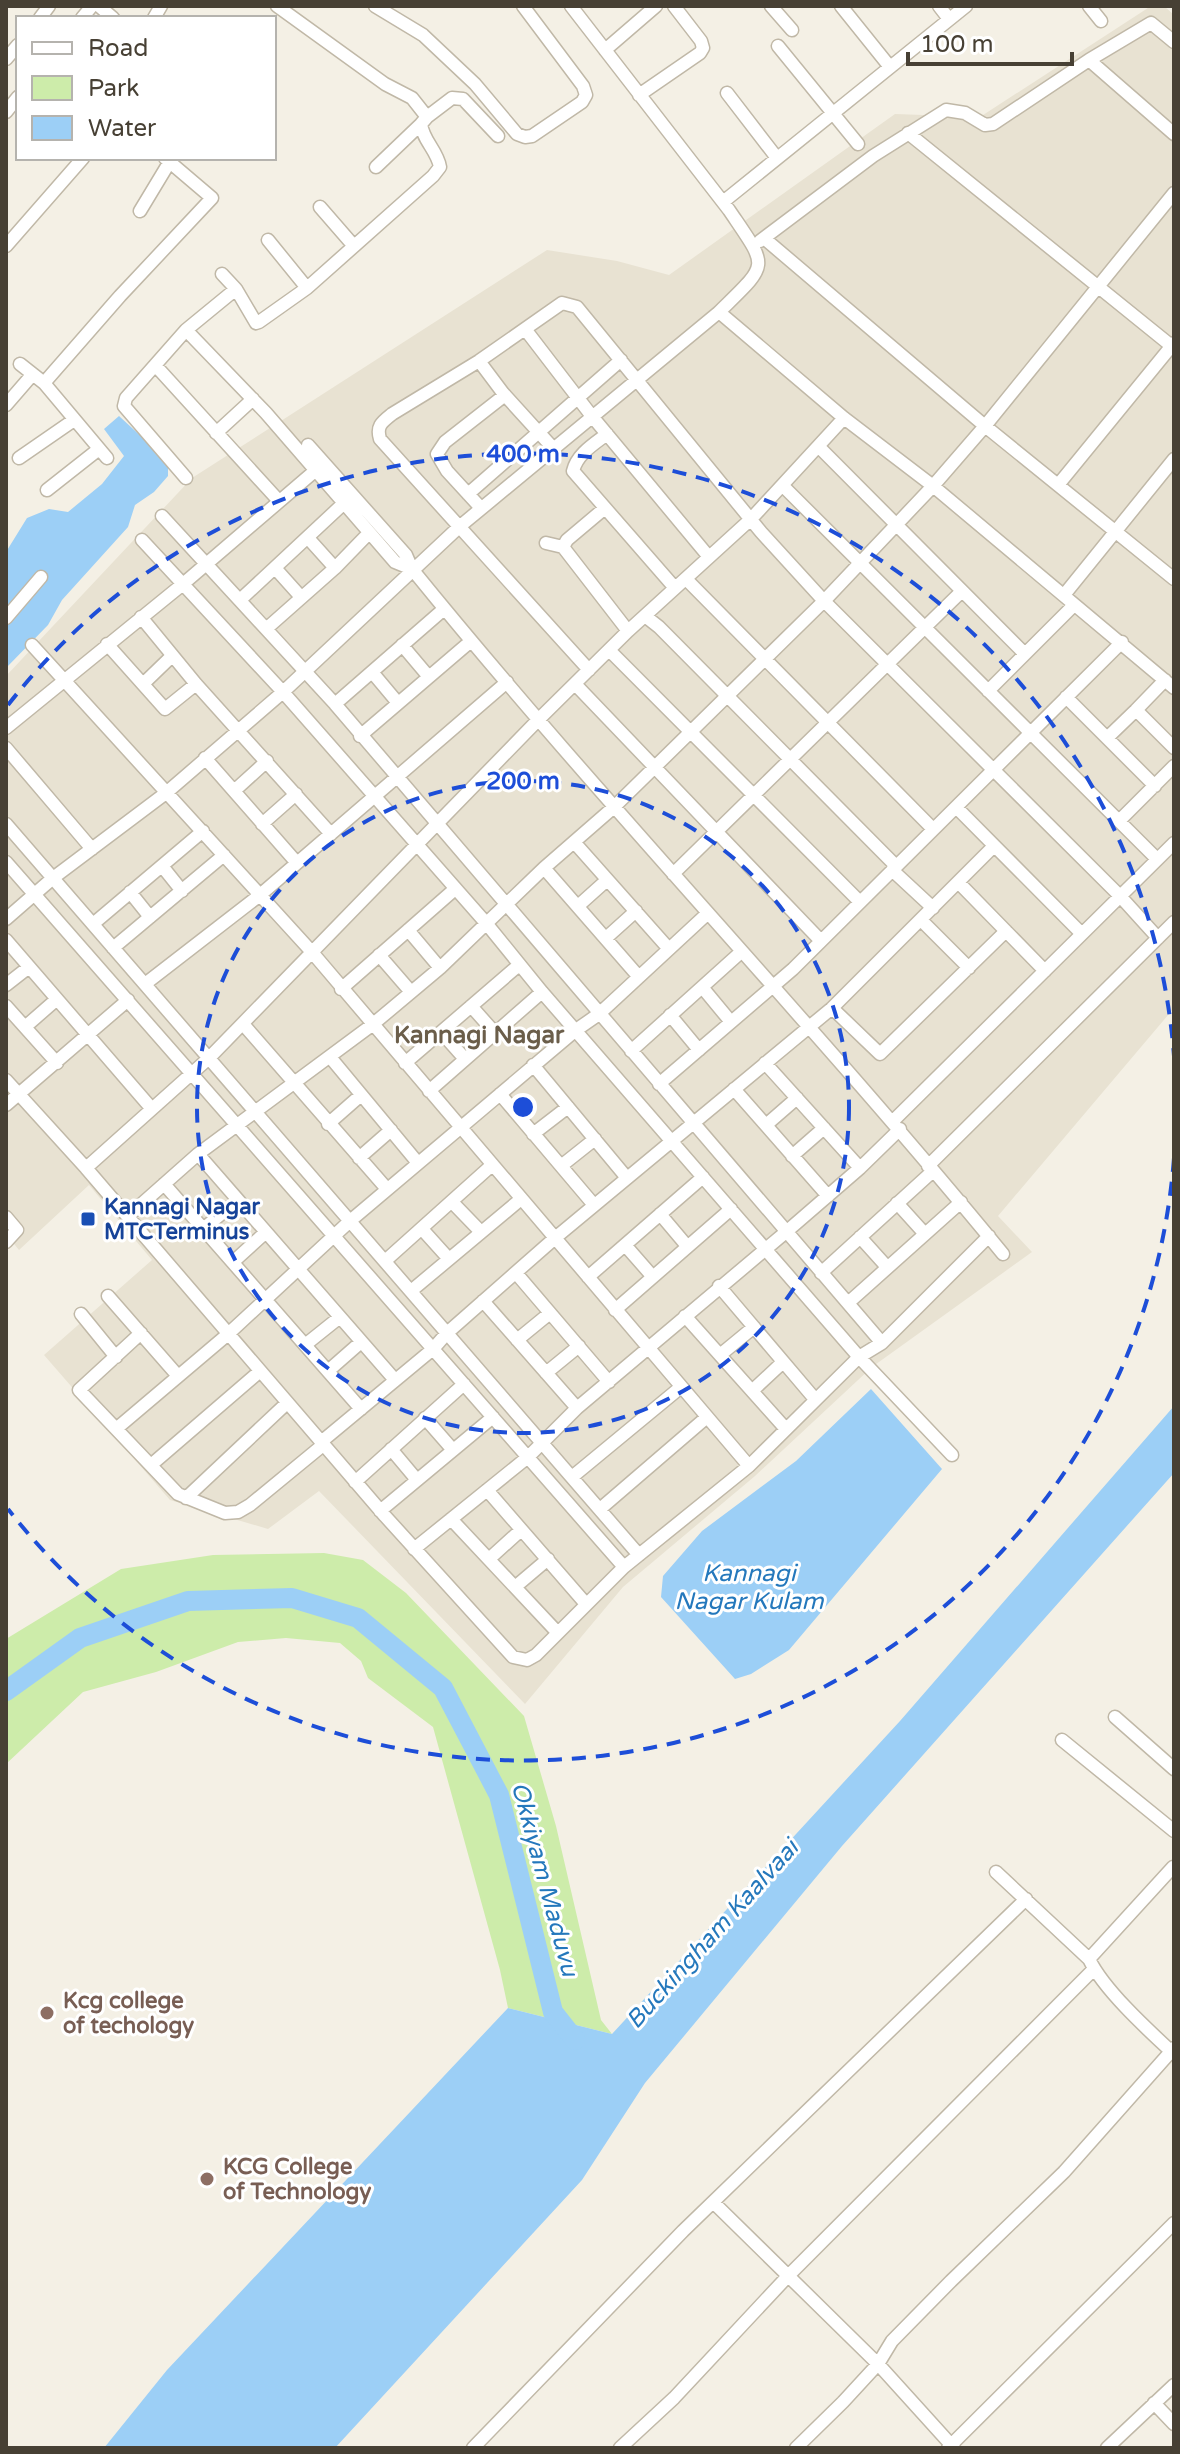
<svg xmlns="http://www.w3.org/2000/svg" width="1180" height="2454" font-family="'Varela Round',sans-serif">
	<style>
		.residential { fill: #e8e2d2 }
		.green { fill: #cdecaa }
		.water { fill: #9ccff6 }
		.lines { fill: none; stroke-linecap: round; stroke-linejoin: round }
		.river { stroke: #9ccff6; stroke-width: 20 }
		.minor-casing { stroke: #c0b8a7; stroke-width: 15 }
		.minor { stroke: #fff; stroke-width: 12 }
		.ring { fill: none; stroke: #1d4ed8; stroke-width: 4; stroke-dasharray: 14 10 }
		.transit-dot { fill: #1a4fb4; stroke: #fff; stroke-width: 3 }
		.education-dot { fill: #8d6e63; stroke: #fff; stroke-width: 3 }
		.labels { text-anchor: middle; stroke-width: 6; stroke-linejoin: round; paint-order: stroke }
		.transit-label { font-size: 22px; font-weight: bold; fill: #164399; stroke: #fff; text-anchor: start }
		.education-label { font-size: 22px; font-weight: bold; fill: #785e54; stroke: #fff; text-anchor: start }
		.neighbourhood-label { font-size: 24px; font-weight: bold; fill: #6b5e4a; stroke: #fff }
		.water-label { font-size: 24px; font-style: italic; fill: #2478bc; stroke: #fff }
		.centre { fill: #1d4ed8; stroke: #fff; stroke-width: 4 }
		.ring-label { font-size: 24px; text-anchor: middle; font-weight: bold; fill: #1d4ed8; stroke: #fff; stroke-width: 6; stroke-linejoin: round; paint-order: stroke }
	</style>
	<rect width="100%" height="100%" fill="#f4f0e5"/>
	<path class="residential" d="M1151,6H1164L1174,15V1008L998,1216L1032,1252L872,1367L755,1476L623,1587L525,1704L319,1491L268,1529L170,1500L44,1355L152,1260L89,1185L19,1250L6,1234V676L192,478L547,250L617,261L669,275L895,114L980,117Z"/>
	<path class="green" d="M324,1553L363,1560L406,1593L524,1716L556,1826L601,2020L612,2034L508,2008L500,1970L433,1727L368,1678L361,1661L340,1643L286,1638L238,1642L156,1672L83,1692L6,1764V1639L121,1569L213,1555Z"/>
	<path class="water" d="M119,416L168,461V476L154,492L135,505L128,527L62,600L48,625L6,668V552L27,518L49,509L68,512L102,484L124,456L104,429Z
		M871,1389L942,1469L789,1650L751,1674L735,1679L661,1597L663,1576L702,1531L796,1461Z
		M1174,1406V1473L842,1846L645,2083L582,2180L335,2448H104L167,2370L508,2008L612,2034L900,1721Z"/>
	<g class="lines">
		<path class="river" d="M6,1691L80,1638L188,1601L292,1598L358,1618L443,1688L499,1795L553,2012L575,2040"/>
		<g class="minor-casing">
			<path id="minor" d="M99,6L113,18
				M277,6L385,84L412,98L427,117L421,124C423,141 437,150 440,167L433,176L307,288L259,322L256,323L236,289L186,330L266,413L395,562L412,569
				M375,6L423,35L475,84L517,134L525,137L532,136L582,102L586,95L583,86L523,6
				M771,6L792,30
				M841,6L890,67
				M939,6L949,19
				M1089,6L1101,21
				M40,18L49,6
				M82,18L92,6
				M154,18L161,6
				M778,46L858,144
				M605,50L656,6
				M6,59L18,45
				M1089,60L1174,134
				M727,93L777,158
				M639,95L700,53L703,48L701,41L674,6
				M6,112L18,97
				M427,117L452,98L463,99L498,136
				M908,133L1174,348
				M376,167L421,124
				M723,202L966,6
				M320,207L353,245
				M140,211L172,158
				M765,239L985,426L1174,193
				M268,240L307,288
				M760,241L873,156L946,110L965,113L985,125L993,124L1089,60L1151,23L1174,42
				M6,246L83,158
				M222,274L236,289
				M719,312L844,418L933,486L1174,688
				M525,329L591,415L709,557
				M479,361L503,393L553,448
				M20,364L44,383L107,458
				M155,365L279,501
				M44,383L120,296L212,198L165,158
				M6,405L32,375
				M216,433L253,399
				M607,434C594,444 577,454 573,471L675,588
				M308,445L406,555L412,569C602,803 812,1021 1003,1254
				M819,447L1025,654
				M19,458L74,420
				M186,478L124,406L126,398L186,330
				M1058,485L1174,343
				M783,486L1157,859
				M47,490L99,449
				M468,494L621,360
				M481,508L447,471L437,454L445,442L505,395
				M605,508L567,540L563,547L628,631
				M162,516L335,704L882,1343
				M308,538L335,568
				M546,543L563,547
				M275,568L301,597
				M686,579L933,829
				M1064,595L1174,459
				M240,600L343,504
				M645,616L659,627L896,866
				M141,617L196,684L331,834
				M6,618L41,577
				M266,629L335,568L369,533
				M107,644L165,709L196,684
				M32,645L311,951L749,1466
				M402,645L429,677
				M609,650L860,902
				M589,670L380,439C376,426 382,422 392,414L479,361L562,303L577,307L761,532L824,601L1120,896L1158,938
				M372,672L398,703
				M143,684L172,656
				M575,684L821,941
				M988,691L1073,606
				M1066,697L1155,786
				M335,704L444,609
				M1136,710L1165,680
				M6,728L183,584L316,470
				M360,736L471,641
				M1107,738L1136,710L1174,748
				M6,748L92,849
				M205,758L297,863
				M234,791L267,761
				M956,807L1082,934
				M1119,821L1174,766
				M6,824L639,1555
				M262,824L296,794
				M574,842L669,949
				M6,862L624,1567
				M162,866L182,891
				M544,868L639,977
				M892,870L933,908
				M673,874L962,591
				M958,882L1045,971
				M130,892L150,917
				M578,906L607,880
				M6,919L53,878L166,793L283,692L459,527L719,312C770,262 769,269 729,210L571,6
				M921,920L969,968
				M93,924L203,831
				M408,930L440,968
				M606,938L636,911
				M6,940L152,1109
				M113,948L224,855
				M379,955L411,992
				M145,984L260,895L507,682
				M6,985L29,967
				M702,987L731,1022
				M341,989L455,889
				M6,1006L57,1063
				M471,1006L495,1033
				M832,1008L880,1054L1006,931
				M670,1015L699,1050
				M243,1024L387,1189
				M25,1027L57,999
				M441,1032L465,1059
				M631,1051L741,952
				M330,1057L418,1163
				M405,1063L519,965
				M765,1063L860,1168
				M533,1065L627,1178
				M6,1080L86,1168L209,1058L538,720L628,631L751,519L844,418
				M659,1084L793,969L1122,642
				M734,1089L828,1196
				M429,1091L542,992
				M500,1094L594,1205
				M6,1105L128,1000
				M893,1121L1174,843
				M328,1124L361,1095
				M766,1125L797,1098
				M533,1134L568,1107
				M198,1154L395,1380
				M792,1156L824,1128
				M359,1158L391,1130
				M561,1166L595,1139
				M928,1166L1174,922
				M86,1168L385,1516L513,1657L527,1660L536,1655L624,1567L749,1466L859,1357L542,992L486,923L283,692L142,540
				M164,1184L361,1409
				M452,1202L481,1232
				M897,1203L925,1234
				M660,1214L687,1246
				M128,1216L198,1154L372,1025L440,968L544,868L614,807L824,601L933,486L985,426L1174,579
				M6,1217L17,1230L6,1242
				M203,1229L238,1200
				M422,1229L449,1259
				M860,1237L887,1267
				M625,1245L653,1277
				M385,1261L492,1165
				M233,1262L266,1232
				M516,1273L609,1382
				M821,1273L933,1171
				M588,1277L703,1177
				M719,1286L814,1398
				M411,1291L521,1199
				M108,1296L178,1376
				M483,1301L577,1408
				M848,1303L961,1202
				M615,1310L731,1209
				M81,1314L116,1357
				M685,1316L785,1428
				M141,1333L79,1390L178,1494L225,1513L238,1512L250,1505L323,1445
				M517,1340L550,1313
				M305,1345L340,1317
				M720,1355L754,1327
				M328,1371L361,1342
				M546,1373L579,1346
				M752,1391L783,1362
				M425,1418L453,1450
				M116,1429L227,1335L350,1221L576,1030L599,1014L708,913
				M321,1442L433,1349L447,1333L555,1238L832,1008L994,846
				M391,1449L417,1480
				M952,1455L859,1357L882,1343L989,1236
				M151,1465L259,1372
				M572,1477L681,1387
				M355,1482L464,1384
				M487,1490L586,1604
				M186,1498L287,1403
				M600,1509L707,1417
				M380,1511L493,1417
				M451,1519L557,1632
				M414,1549L528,1457L577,1408L786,1232L860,1168L900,1129
				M489,1559L521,1530
				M515,1587L548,1559
				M1115,1717L1174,1769
				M1062,1740L1174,1831
				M996,1872L1089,1959C1104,1990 1148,2030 1174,2054
				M1089,1959L1173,1867
				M714,2203L878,2364L954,2448
				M1154,2403L1174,2424
				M473,2448L683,2231L1026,1899
				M620,2448L674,2398L787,2277L1094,1969
				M796,2448L843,2402L878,2364L892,2341L951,2281L1064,2172L1174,2048
				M948,2448L1174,2223
				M1107,2448L1174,2385"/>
		</g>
		<use href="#minor" class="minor"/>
	</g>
	<g class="ring">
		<circle cx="523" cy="1107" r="326"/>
		<path d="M1174 1158A653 653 0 0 1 8 1509M8 705A653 653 0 0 1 1174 1056"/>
	</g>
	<rect class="transit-dot" x="80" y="1211" width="16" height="16" rx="4"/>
	<g class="education-dot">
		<circle cx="47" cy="2013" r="8"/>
		<circle cx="207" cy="2179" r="8"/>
	</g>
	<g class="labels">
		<g class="transit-label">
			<text x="104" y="1214">Kannagi Nagar<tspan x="104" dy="25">MTCTerminus</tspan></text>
		</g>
		<g class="education-label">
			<text x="63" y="2008">Kcg college<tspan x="63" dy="25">of techology</tspan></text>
			<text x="223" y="2174">KCG College<tspan x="223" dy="25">of Technology</tspan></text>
		</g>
		<g class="neighbourhood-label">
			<text x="479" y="1043">Kannagi Nagar</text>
		</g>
		<g class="water-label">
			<text x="749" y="1581">Kannagi<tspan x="749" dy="28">Nagar Kulam</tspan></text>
			<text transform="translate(545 1879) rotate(75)" y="8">Okkiyam Maduvu</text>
			<text transform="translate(712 1934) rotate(-48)" y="8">Buckingham Kaalvaai</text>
		</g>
	</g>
	<circle cx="523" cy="1107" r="12" class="centre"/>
	<g class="ring-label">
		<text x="523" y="462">400 m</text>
		<text x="523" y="789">200 m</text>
	</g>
	<rect width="1180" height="2454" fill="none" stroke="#474034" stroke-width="16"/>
	<rect x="16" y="16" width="260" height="144" fill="#ffffff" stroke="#b5b3ae" stroke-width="2"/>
	<rect x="32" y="42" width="40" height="12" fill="#ffffff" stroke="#b5b3ae" stroke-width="2"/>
	<text x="88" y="56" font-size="24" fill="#474034">Road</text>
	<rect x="32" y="76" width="40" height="24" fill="#cdecaa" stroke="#b5b3ae" stroke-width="2"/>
	<text x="88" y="96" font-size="24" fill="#474034">Park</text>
	<rect x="32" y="116" width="40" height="24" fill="#9ccff6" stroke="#b5b3ae" stroke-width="2"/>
	<text x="88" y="136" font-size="24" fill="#474034">Water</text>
	<path d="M908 52v12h164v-12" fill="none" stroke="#474034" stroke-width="4"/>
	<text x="920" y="52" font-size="24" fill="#474034" stroke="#ffffff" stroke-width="6" paint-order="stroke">100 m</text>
</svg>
